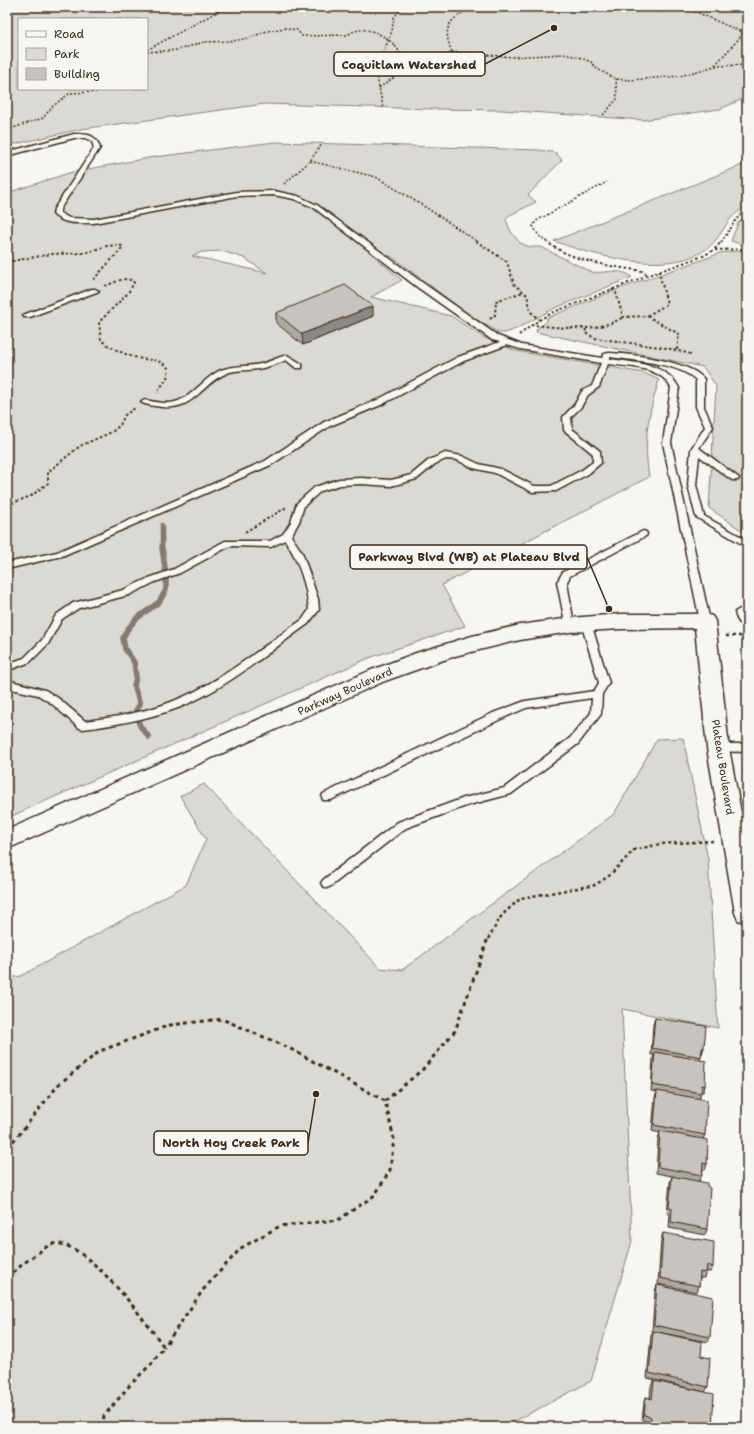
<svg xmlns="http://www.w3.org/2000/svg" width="754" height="1434" font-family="'Shantell Sans',sans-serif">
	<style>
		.green { fill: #dad9d3; stroke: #8a8278; fill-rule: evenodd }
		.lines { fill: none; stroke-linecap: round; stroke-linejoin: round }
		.stream-far1 { stroke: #857a71; stroke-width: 4.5 }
		.stream { stroke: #857a71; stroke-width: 5.5 }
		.lane-casing { stroke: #3b2a1e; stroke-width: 3 }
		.secondary-casing { stroke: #3b2a1e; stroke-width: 3 }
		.path-far3 { stroke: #3b2a1e; stroke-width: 1.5; stroke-dasharray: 2 2; stroke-linecap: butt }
		.path-far2 { stroke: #3b2a1e; stroke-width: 2; stroke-dasharray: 2.5 2.5; stroke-linecap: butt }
		.path-far1 { stroke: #3b2a1e; stroke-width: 2.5; stroke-dasharray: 3 3; stroke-linecap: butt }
		.path { stroke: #3b2a1e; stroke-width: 3; stroke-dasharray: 4 4; stroke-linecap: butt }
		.lane { fill: #f6f6f2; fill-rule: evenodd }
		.secondary { fill: #f6f6f2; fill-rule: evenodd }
		.wall { fill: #aca8a3; stroke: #3b2a1e }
		.shaded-wall { fill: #8c8885; stroke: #3b2a1e }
		.building { fill: #c8c3be; stroke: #3b2a1e }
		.labels { text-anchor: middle; stroke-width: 3; stroke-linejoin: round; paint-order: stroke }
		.street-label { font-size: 11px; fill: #3b2a1e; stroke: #f6f6f2 }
		.leader { fill: none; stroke: #3b2a1e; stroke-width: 1.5 }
		.callout-dot { fill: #3b2a1e; stroke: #f6f6f2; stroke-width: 1.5 }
		.callout { fill: #f6f6f2; stroke: #3b2a1e; stroke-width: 1.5 }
		.callout-label { font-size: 12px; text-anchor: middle; font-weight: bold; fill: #3b2a1e }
	</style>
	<rect width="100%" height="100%" fill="#f6f6f2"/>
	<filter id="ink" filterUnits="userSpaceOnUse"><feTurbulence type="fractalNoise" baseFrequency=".025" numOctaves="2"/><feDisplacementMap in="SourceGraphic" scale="8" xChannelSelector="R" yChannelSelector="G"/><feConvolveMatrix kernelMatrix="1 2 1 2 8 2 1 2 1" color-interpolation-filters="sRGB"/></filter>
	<g filter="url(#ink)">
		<path class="green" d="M7,7H747V97L720,109L643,120L502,110L433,109L265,104L81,129L7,146ZM19,19H147V89H19Z
			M275,142L539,150L556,153L562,160L528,195L536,202L508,216L506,220L511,232L520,243L530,247H541L591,272C604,274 620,267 632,277L553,309L516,329L505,333H499L469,315L391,256L378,260L402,280L371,297L451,316L483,337L516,351L644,373L659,380C648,417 643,438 649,477L442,585L465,626L369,658L7,818V193L72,172L154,157ZM222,251L244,258L267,273L192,256L202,252Z
			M747,163V207C727,214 725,233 710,246C674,278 594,256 554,241Z
			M747,214V534L709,508L716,386L703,367L536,332L537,329L547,321V318L618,289L710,257L719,253L744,250L746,246L731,241L738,223Z
			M683,738L708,859L718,1028L622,1009L632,1241L591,1381L504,1427H7V978L21,976L186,885L206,839L180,796L204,784L380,968L402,970L614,814L657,739Z"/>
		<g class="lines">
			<path class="stream-far1" d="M162,525V549"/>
			<path class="stream" d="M149,737L140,726L135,712L140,704L134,686L136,676L134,662L125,649L123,638L127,630L136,619L159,602L166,590V574L162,548"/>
			<g class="lane-casing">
				<path id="lane" d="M74,134C87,134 96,134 100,148L60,209V213L69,218L94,219L237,192L274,191L298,196L317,205L423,283L498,336L522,345L602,358L604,354L609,353C632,354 690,361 704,379V407L713,427L699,448L739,478L738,480H732L699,456L696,485L704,516L747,540V547L696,517L688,485L691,449L705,427L696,407V380C680,364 639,361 617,358L610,357V359C634,363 667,363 679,388L671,443L710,621L708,623L705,624L700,621L663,443L671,388C661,366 628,367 608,364L599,387L588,395L581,407L571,417L572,429L600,451L601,463L588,474L556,491L532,492L495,473L473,468L457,460L446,459L435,464L417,479L391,486L362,484L340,485L321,491L304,506L299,522L291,536L302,552L318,599L319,610L308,624C267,653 226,689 178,708C147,719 115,725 83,729L79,728L51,703L38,695L7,688V680L45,690L58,698L85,721C114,717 143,713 171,702C219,684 260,648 302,620L309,610C307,586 298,559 285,540L271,547L230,546L180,573L155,582L129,595L79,608L62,619L48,644L30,662L7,671V664L24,658L42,640L56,615L73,603L123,590L149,578L174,569L225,541H270L283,534L291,522L297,503L315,487L339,479L362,478L391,480L411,475L429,460L445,453L462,456L479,464L501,469L534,486H551L582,470L593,462V454L564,430L563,417L575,404L582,391L592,386L601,363L520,349L507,345L464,361L381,405L330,426L271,465L62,556L7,569V563L57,552L265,461L324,422L375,401L458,357L500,342L492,340L417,287L313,207L294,199L274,195L237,196L94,223C80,223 63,225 53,214L54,209L94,148L92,142L86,138H74L7,156V152Z
					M92,289H95L99,291L30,317H24L23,315Z
					M287,355L302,364V368H296L286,360C279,363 271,366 263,368C251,371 238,369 227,373C198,385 195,414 155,406C150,405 145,405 141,402L145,400C152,401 159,403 166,403C189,404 202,378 221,370C234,365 247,367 261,364C270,362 278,357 287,355Z
					M643,531L646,532L647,534L646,536L570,576L567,582L574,625L569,628L566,627L557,582L563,572Z
					M740,609C747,611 747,621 747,627C740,625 736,619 735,612Z
					M586,620L591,623L609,683L602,694L601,714L578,744L511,794L469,805L406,828L331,886L327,888L323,886L321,883L323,880L398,822L464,798L504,788L570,738L591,713L592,698L526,708L501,719L331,800H323L322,797L323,794L493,713L525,701L594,691L599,683L581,623Z
					M718,744H747V752L714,751L713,748L714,745Z"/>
			</g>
			<g class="secondary-casing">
				<path id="secondary" d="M621,614H705L712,616L715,621L729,748L747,845V923L738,920L735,913L707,748L695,628L621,629L570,632L520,640L455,656L385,681L7,849V830L369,671L416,653L472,636L520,625L570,618Z"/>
			</g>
			<path class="path-far3" d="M619,7L660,12L666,7
				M673,7H689
				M687,8L744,33
				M147,50L226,7
				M147,52L177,50L204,42L233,41L249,38L267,31L285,28L297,30L302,36L348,35C364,21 394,38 401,55C403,60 403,66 403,71L439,60L452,52L513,57L563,54L579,57L591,62L597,69L616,79L630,80L680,76L715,66L747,65
				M452,52C441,26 450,19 473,7
				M715,65L744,33L747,32
				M379,88L403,71
				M383,107L377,77L378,65L392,31L394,17L403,7
				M603,115L617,99L616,79
				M7,130L43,118L53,106L70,93L97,92L100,89
				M310,161L376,177L430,210L478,242
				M284,184L310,161L322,144
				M547,242L539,236L533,226L536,221L607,182
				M721,242C730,231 734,218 747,211"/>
			<path class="path-far2" d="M476,241L507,262L514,284L527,295L531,312L539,320
				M546,241C571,262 611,266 642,271L648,275
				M715,250L747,249
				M7,262L52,254L84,253L107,246L120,245L123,247L93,280
				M105,286L123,279L132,280L134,283L128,293L99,322L101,340C110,348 126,355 138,358C150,361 160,358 169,369L167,378L157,393
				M612,289L616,293L623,317L647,316L667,304L659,272
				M647,316L679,334L677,351
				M490,319L495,315L496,301L523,292
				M531,325C560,327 598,334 623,317
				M586,329L585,333L595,338L666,348L691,354
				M519,335L539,320L554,312L649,275L703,256L714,250L722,241
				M7,505L31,496L48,483V472L80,446L112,432L120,425L125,415L135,408
				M245,532L287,507"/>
			<path class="path-far1" d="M726,636H743
				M488,939L502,915L521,898L595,885L609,876L634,850L660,844L713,841"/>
			<path class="path" d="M385,1101L423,1069L455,1031L488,938
				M7,1147L18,1136L59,1084L100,1051L170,1025L222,1019L287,1047L385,1101L394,1139L390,1170L375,1195L338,1220L280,1226L241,1248L203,1290L164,1347
				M7,1278L24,1263L49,1245C81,1231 147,1324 164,1347L151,1364L130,1385L104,1416L102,1427"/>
			<use href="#lane" class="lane"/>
			<use href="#secondary" class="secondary"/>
		</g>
		<path class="wall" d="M276,313L373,316L303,345L276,323Z
			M655,1018L704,1048L702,1054H701L700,1060L705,1086L703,1092H701L699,1099L705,1135L703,1139L707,1164L705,1170H702V1175L699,1181L707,1229L705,1235L669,1228L670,1214L667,1213L670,1182L672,1176L656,1173L658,1138L660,1133L652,1131L655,1097L657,1092L651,1091L653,1059L654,1055H651L653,1024Z
			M663,1233L713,1267L710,1272H706L704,1278H700L699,1286L697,1292L658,1284L661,1239Z
			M657,1285L710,1337L708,1342L652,1331L655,1291Z
			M653,1331L708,1387L705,1392L647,1378L651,1336Z
			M654,1381L712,1427H648L649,1422L642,1420L644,1402L646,1397L650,1398L651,1386Z"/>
		<path class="shaded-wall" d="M373,306V316L303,345L302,334Z"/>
		<path class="building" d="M345,285L373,306L302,334L276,313Z
			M655,1018L706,1026L704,1048H702L701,1057L652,1048Z
			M655,1052L706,1061L705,1086L702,1085L701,1093L652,1085Z
			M657,1091L707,1100L705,1135L654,1125Z
			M660,1131L708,1140L707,1164L703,1163L702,1175L658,1167Z
			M672,1176L707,1183V1186L710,1188L707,1229L671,1222L672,1208L669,1207Z
			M663,1233L714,1242L713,1267L707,1265L706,1273L700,1272L699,1286L660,1278Z
			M657,1285L713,1297L710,1337L654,1325Z
			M653,1331L702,1342L701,1356L710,1358L708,1387L649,1373Z
			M654,1381L714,1394L712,1427H661L650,1425L651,1417L644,1415L646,1397L652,1399Z"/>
	</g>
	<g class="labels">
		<g class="street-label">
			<text transform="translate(345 691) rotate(-24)" y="4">Parkway Boulevard</text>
			<text transform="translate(723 767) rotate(81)" y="4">Plateau Boulevard</text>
		</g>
	</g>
	<path class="leader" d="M554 28L485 64M609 609L587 557M316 1094L308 1143"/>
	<g class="callout-dot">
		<circle cx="554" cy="28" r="4"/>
		<circle cx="609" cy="609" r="4"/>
		<circle cx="316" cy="1094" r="4"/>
	</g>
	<g class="callout">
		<rect x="334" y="52" width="151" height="24" rx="4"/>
		<rect x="350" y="545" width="237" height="24" rx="4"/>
		<rect x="154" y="1131" width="154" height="24" rx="4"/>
	</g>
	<g class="callout-label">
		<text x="409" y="69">Coquitlam Watershed</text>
		<text x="469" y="561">Parkway Blvd (WB) at Plateau Blvd</text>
		<text x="231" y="1147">North Hoy Creek Park</text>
	</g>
	<rect width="754" height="1434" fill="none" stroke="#f6f6f2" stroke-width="24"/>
	<rect x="12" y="12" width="730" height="1410" fill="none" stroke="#3b2a1e" stroke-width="1.5" filter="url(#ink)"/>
	<rect x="18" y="18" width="130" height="72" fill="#f6f6f2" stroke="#aba49d"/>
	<rect x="26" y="31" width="20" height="6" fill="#f6f6f2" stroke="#aba49d"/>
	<text x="54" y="38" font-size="12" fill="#3b2a1e">Road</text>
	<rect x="26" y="48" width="20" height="12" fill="#dad9d3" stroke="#aba49d"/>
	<text x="54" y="58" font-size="12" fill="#3b2a1e">Park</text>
	<rect x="26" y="68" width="20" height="12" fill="#c8c3be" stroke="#aba49d"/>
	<text x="54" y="78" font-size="12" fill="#3b2a1e">Building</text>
</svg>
